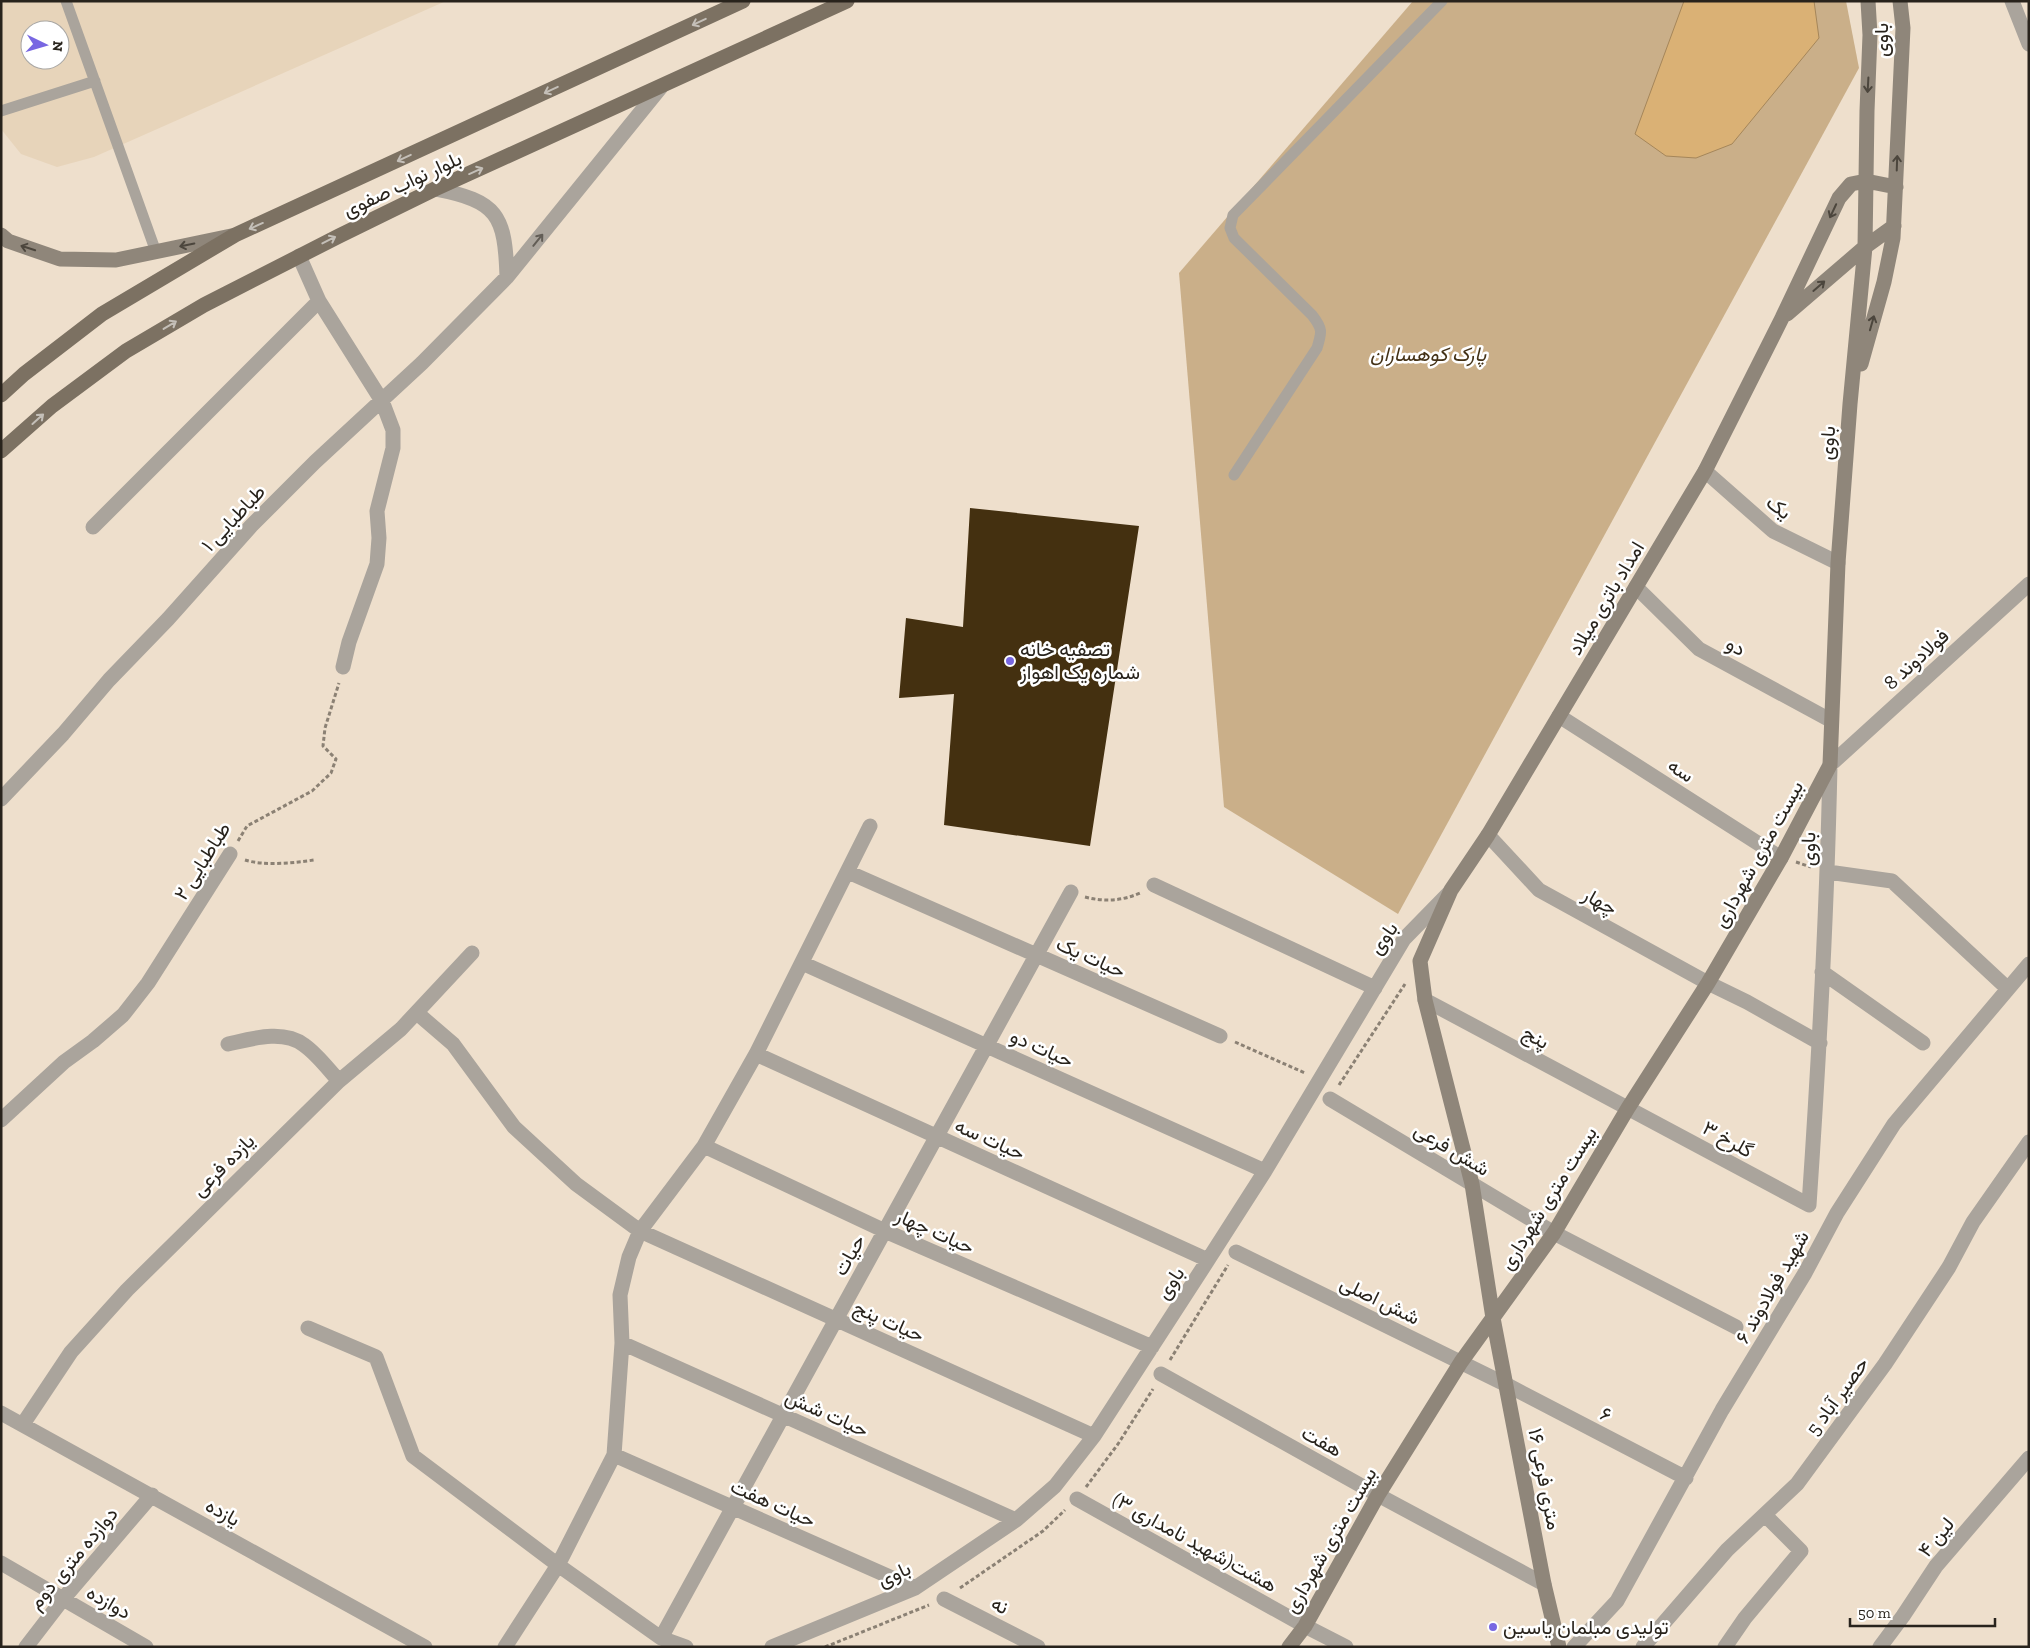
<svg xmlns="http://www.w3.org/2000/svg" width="2030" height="1648" font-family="'Zilla Slab',Vazirmatn,serif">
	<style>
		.built { fill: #e7d4ba; fill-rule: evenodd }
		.green { fill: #caaf89 }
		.water { fill: #dab175; stroke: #a5865a }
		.building { fill: #443010 }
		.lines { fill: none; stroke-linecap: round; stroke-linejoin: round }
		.path { stroke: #8b8174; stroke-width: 3; stroke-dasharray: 4 2.5; stroke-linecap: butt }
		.lane { stroke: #aaa49c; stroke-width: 11 }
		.street { stroke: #aaa49c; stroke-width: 15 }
		.secondary { stroke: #8f867a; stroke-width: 15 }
		.primary { stroke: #7c7162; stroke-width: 15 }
		.oneway { stroke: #c4bfb8 }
		.oneway2 { stroke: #4c463d }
		.oneway3 { stroke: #625d56 }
		.poi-dot { fill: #7867e2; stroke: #fff; stroke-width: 2 }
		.labels { text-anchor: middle; stroke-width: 5; stroke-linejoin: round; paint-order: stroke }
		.street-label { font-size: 20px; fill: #28231c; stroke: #fff }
		.park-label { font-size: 20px; font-style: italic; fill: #443217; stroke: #fff }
		.poi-label { font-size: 20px; fill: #28231c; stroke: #fff; text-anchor: start }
	</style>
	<rect width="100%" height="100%" fill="#eedfcc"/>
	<path class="built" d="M1,1H446L94,157L57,167L21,154L1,129ZM30,30H60V60H30Z"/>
	<path class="green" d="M1413,1H1846L1859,68L1398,914L1224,807L1179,273Z"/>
	<path class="water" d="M1684,1H1814L1819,38L1732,144L1696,158L1666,156L1635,134Z"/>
	<path class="building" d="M970,508L1139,526L1090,846L944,825L954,694L899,698L906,618L963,627Z"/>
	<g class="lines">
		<path class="path" d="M238,841L247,826L312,791L331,773L336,759L323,746L325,728L339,683
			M245,860C263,866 294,863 314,860
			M1796,862L1811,867
			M1085,897C1104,902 1122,901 1140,893
			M1235,1042L1305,1073
			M1339,1085L1405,984
			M1170,1360L1228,1265
			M1086,1487L1118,1444L1153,1389
			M960,1588L1043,1531L1065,1510
			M825,1647L929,1605"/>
		<path class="lane" d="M66,1L156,252
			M1,111L95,81
			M1234,475L1317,348C1322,332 1323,329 1312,315L1234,238L1230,228L1233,215L1442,1"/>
		<path class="street" d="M2012,1L2029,44
			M435,189C498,201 505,215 507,277
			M319,301L382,401L393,430V448L377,511L379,538L377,564L349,642L343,667
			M1705,471L1773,531L1838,563
			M93,527L319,301L299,256
			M1636,587L1699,649L1830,720
			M1559,716L1781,858
			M1,799L63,734L109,680L168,619L251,526L315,462L422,363L507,277L661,87
			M1488,835L1539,890L1708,983L1747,1002L1820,1043
			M848,872L1220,1036
			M1828,872L1892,881L2007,988
			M1154,885L1375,988
			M802,963L1265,1171
			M1822,972L1923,1043
			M1425,1000L1809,1205C1819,1058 1827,911 1830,765L2029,584
			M417,1013L453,1044L514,1127L576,1184L640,1231L1094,1436
			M228,1044C251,1039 283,1029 304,1045C317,1054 328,1069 339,1081
			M756,1054L1208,1260
			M1330,1099L1554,1233L1736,1327
			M1,1120L64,1062L93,1041L123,1015L148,983L230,854
			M704,1146L885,1231L1152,1347
			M1236,1252L1507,1385L1686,1478
			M308,1328L376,1357L413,1456L558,1565L661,1638L686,1647
			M622,1343L1016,1520
			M1161,1374L1378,1495L1544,1584
			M1,1413L425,1647
			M23,1424L71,1352L127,1290L339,1081L401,1029L472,953
			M614,1455L915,1588
			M1077,1499L1305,1626L1346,1647
			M1,1563L146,1647
			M944,1599L1038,1647
			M661,1638L1071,892
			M26,1647L63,1599L152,1495
			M505,1647L558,1565L614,1455L622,1343L620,1295L629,1257L640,1231L704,1146L756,1054L870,826
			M772,1647L915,1588L1016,1520L1055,1486L1094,1436L1208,1260L1265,1171L1404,939L1449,893
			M1574,1647L1617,1601L1722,1410L1805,1273L1837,1213L1894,1124L2029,964
			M1643,1647L1727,1550L1797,1484L1885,1364L1949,1267L1973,1222L2029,1142
			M1725,1647L1745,1618L1801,1551L1765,1515
			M1880,1647L1903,1616L1936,1566L2029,1458"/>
		<path class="secondary" d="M1,235L8,241L60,259L116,260L231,236
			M1787,314L1865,247L1894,226
			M1861,364L1884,282L1893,238L1903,28L1900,1
			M1289,1647L1305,1626L1378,1495L1461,1362L1554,1233L1628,1108L1708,983L1781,858L1830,765L1838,563L1850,404L1865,247L1867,111L1870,35L1868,1
			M1559,1647L1544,1584L1493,1318L1472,1184L1425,1000L1420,961L1451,890L1488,835L1705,471L1782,318L1839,198L1851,184L1866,181L1896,187"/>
		<path class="primary" d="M1,395L24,374L102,314L235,235L743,1
			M1,451L52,406L126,351L204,305L339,236L435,189L847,1"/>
	</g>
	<defs><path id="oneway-shaft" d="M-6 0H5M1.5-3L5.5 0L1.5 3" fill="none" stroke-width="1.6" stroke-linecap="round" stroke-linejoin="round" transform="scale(1.25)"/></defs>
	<g class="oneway">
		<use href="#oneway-shaft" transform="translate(699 22) rotate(155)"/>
		<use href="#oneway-shaft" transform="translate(551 90) rotate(155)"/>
		<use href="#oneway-shaft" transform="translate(404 158) rotate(155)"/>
		<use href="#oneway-shaft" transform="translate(476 171) rotate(-24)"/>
		<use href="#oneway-shaft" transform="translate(256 226) rotate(156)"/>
		<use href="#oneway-shaft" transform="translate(329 240) rotate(-27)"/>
		<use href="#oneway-shaft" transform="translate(170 325) rotate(-31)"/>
		<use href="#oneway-shaft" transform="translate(38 419) rotate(-42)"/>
	</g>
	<g class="oneway2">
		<use href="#oneway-shaft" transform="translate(1868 85) rotate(93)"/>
		<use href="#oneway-shaft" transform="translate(1897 163) rotate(-88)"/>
		<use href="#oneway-shaft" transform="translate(1833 211) rotate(115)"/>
		<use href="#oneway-shaft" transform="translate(187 245) rotate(168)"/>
		<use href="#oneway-shaft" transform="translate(28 248) rotate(-162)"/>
		<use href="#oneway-shaft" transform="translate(1819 286) rotate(-41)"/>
		<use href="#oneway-shaft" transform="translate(1872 323) rotate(-74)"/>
	</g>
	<use class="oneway3" href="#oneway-shaft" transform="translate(538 240) rotate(-51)"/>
	<g class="poi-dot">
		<circle cx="1010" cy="661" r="5"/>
		<circle cx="1493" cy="1627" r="5"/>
	</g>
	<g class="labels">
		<g class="street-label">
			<text transform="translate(1881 40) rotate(-90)" y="7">باوی</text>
			<text transform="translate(402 184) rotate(-25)" y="7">بلوار نواب صفوی</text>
			<text transform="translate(1827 443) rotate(-86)" y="7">باوی</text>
			<text transform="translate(1779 507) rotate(37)" y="7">یک</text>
			<text transform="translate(233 518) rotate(-47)" y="7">طباطبایی ۱</text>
			<text transform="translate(1606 598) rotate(-59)" y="7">امداد باتری میلاد</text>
			<text transform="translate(1736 646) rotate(29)" y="7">دو</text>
			<text transform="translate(1916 659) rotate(-42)" y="7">فولادوند 8</text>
			<text transform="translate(1681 770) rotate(33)" y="7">سه</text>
			<text transform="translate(1808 849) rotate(-89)" y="7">باوی</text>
			<text transform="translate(1758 854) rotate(-61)" y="7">بیست متری شهرداری</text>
			<text transform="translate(202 861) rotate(-58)" y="7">طباطبایی ۲</text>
			<text transform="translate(1600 901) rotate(29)" y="7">چهار</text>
			<text transform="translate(1383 938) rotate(-55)" y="7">باوی</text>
			<text transform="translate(1091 957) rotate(24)" y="7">حیات یک</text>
			<text transform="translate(1536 1037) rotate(29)" y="7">پنج</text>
			<text transform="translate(1042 1048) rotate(24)" y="7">حیات دو</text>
			<text transform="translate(990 1139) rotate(24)" y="7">حیات سه</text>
			<text transform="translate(1728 1139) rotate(29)" y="7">گلرخ ۳</text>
			<text transform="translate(1452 1149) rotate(31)" y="7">شش فرعی</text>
			<text transform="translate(223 1165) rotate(-45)" y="7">یازده فرعی</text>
			<text transform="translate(1548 1198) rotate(-58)" y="7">بیست متری شهرداری</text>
			<text transform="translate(935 1231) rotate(24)" y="7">حیات چهار</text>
			<text transform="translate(849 1255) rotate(-61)" y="7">حیات</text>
			<text transform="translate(1170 1283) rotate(-57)" y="7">باوی</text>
			<text transform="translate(1772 1287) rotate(-60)" y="7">شهید فولادوند ۶</text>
			<text transform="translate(1380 1300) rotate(26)" y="7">شش اصلی</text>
			<text transform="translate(889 1321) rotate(24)" y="7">حیات پنج</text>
			<text transform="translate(1837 1396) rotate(-54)" y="7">حصیر آباد 5</text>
			<text transform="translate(827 1413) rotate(24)" y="7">حیات شش</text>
			<text transform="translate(1606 1414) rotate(28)" y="7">۶</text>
			<text transform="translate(1322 1441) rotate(29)" y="7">هفت</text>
			<text transform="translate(1545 1479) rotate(79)" y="7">۱۶ متری فرعی</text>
			<text transform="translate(773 1503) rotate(24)" y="7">حیات هفت</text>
			<text transform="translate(223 1512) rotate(29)" y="7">یازده</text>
			<text transform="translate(1936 1537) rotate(-51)" y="7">لین ۴</text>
			<text transform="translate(1330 1540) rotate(-60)" y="7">بیست متری شهرداری</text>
			<text transform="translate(1195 1542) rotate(29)" y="7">هشت(شهید نامداری ۳)</text>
			<text transform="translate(73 1558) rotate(-50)" y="7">دوازده متری دوم</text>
			<text transform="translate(894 1574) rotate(-25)" y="7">باوی</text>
			<text transform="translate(109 1602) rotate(30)" y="7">دوازده</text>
			<text transform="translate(1000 1605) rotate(27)" y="7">نه</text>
		</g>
		<g class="park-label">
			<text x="1428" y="361">پارک کوهساران</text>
		</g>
		<g class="poi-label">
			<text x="1020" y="656">تصفیه خانه<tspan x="1020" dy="23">شماره یک اهواز</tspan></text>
			<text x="1503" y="1634">تولیدی مبلمان یاسین</text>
		</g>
	</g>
	<rect width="2030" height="1648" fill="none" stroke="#28231c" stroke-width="5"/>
	<g transform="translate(45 45) rotate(95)"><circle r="24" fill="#ffffff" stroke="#a9a7a4"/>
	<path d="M0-4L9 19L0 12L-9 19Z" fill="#7867e2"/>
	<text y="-8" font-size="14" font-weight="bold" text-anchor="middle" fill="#28231c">N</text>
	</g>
	<path d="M1850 1618v8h145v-8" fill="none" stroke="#28231c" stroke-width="2.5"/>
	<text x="1858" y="1618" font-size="15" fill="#28231c" stroke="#ffffff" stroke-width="4" paint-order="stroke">50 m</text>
</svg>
